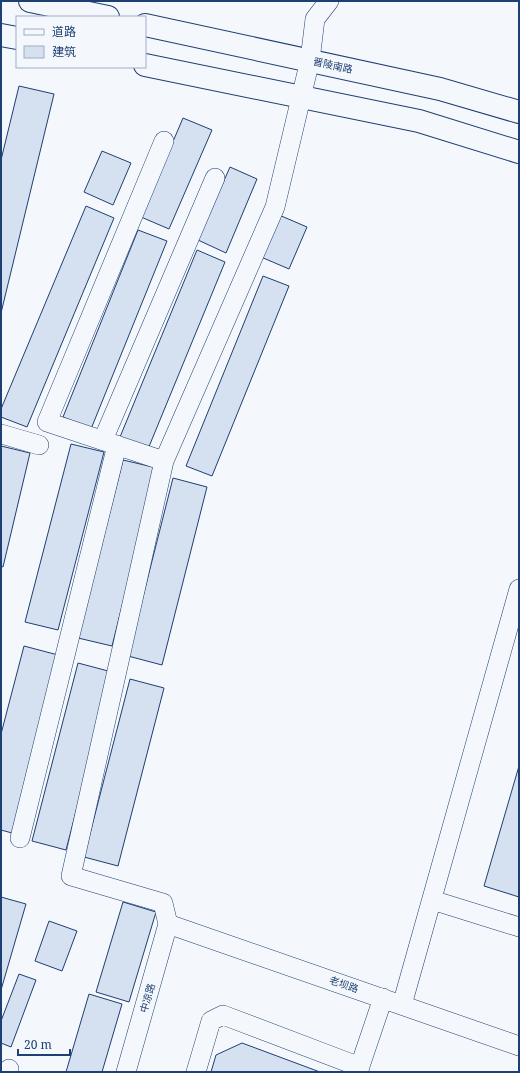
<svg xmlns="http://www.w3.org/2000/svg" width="520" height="1073" font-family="'Noto Serif','Noto Sans SC',serif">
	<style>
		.building { fill: #d5e0f0; stroke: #1d3f73 }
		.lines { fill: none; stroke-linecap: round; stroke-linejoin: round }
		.minor-casing { stroke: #1d3f73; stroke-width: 20 }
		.major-casing { stroke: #1d3f73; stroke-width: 24 }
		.minor { stroke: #f4f7fb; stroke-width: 19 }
		.major { stroke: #f4f7fb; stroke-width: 22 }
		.labels { text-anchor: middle; stroke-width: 3; stroke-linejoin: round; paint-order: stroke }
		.street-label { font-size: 10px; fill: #1d3f73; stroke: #f4f7fb }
	</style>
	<rect width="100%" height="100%" fill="#f4f7fb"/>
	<path class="building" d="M19,86L54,94L1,313V160Z
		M183,118L212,130L169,229L141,217Z
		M102,151L131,163L113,205L84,192Z
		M230,167L257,179L226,253L198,240Z
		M86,206L114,218L27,427L1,417V409Z
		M279,215L307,227L289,269L261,257Z
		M138,230L167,241L91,429L63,417Z
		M197,250L225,262L148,449L120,437Z
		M263,276L289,286L212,476L186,466Z
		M71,444L104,452L58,630L25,622Z
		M1,446L30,453L3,567L1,566Z
		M123,460L157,468L112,646L78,638Z
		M173,478L207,487L162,665L128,656Z
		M24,646L58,655L12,833L1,830V734Z
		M78,663L112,672L66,850L32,841Z
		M130,679L164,688L118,866L84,857Z
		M519,766V897L484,886Z
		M1,897L26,904L1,990Z
		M123,902L156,912L129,1002L96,992Z
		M49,921L77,931L62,971L35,961Z
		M19,974L36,980L11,1047L1,1043V1021Z
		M89,994L122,1004L102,1072H66Z
		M242,1043L320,1072H211L216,1055Z"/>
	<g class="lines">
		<g class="minor-casing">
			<path id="minor" d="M164,141L47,422L164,461
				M1,434L39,445
				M103,440L215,178
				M20,838L117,445
				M432,900L519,927
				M168,924L163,903L71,876L164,461L275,207L310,60L315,19L329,1
				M168,924L519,1046
				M402,1005L519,589
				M8,1072L9,1069
				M126,1072L168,924
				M196,1072L211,1021L223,1015L360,1067
				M358,1072L383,998"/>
		</g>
		<g class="major-casing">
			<path id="major" d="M30,1L108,17
				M145,25L440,89L519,112
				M1,35L17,38
				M145,65L419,121L519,152"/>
		</g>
		<use href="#minor" class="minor"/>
		<use href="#major" class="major"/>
	</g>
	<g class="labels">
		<g class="street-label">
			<text transform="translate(333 65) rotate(12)" y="4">晋陵南路</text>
			<text transform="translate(344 984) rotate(19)" y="4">老坝路</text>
			<text transform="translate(147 998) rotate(-74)" y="4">中凉路</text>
		</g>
	</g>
	<rect width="520" height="1073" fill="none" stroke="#1d3f73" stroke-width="4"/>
	<rect x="16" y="16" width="130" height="52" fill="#f4f7fb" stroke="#9eadc5"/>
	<rect x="24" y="29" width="20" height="6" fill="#f4f7fb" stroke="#9eadc5"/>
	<text x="52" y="36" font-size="12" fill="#1d3f73">道路</text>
	<rect x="24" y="46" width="20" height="12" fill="#d5e0f0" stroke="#9eadc5"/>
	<text x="52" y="56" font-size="12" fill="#1d3f73">建筑</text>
	<path d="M18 1049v6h52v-6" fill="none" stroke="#1d3f73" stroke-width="2"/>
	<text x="24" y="1049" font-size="12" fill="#1d3f73" stroke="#f4f7fb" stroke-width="3" paint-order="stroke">20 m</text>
</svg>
